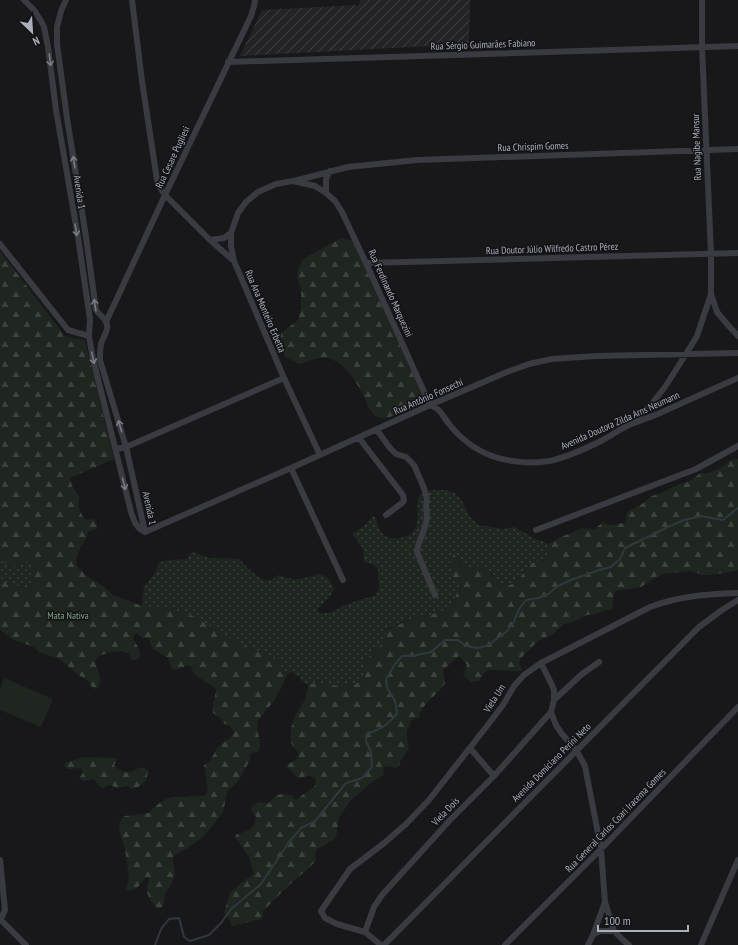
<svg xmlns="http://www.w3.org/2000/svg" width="738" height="945" font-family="'PT Sans Narrow',sans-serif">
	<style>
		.industrial { fill: url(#industrial-furrows) }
		.grass { fill: url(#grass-dots) }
		.forest { fill: url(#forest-firs) }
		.pitch { fill: #1e261f }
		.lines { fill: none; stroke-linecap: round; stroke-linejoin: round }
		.stream { stroke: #2e383f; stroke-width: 2 }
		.street { stroke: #393b40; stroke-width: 6 }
		.oneway { stroke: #787b83 }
		.labels { text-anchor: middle; stroke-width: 3; stroke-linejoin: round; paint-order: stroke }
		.street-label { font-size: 10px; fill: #abb0ba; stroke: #131316 }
		.park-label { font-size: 10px; fill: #82a584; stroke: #131316 }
	</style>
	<defs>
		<pattern id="industrial-furrows" width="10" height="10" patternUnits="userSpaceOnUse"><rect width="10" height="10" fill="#242428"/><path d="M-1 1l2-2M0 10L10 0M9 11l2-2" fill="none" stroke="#414145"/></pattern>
		<pattern id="grass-dots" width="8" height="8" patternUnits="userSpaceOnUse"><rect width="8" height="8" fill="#1e261f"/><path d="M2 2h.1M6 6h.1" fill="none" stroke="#3c433d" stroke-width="1.8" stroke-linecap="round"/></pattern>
		<pattern id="forest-firs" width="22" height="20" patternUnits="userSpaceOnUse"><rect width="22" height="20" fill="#1e261f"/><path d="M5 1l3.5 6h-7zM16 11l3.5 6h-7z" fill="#3c433d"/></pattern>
	</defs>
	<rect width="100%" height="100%" fill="#18181b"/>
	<path class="industrial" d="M360,0H470L469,44L240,56L262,10L359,5Z"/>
	<path class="grass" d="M432,490H447L456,494L462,501L470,517L479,525L503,529L515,527L533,538L549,544C548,560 547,561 531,563C524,571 512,592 500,583C496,580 494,574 489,571C486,569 482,568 478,566L470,570C462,568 459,561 454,554L461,589L456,595L452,604L444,610L425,617H415L385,630L387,635L381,645L365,661L366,668L364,678L356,684L347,686L328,685L319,683L307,684L300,679L299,676H296L293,672L284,675L279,661L243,645L142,606L143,594L144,587L155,573L160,562L168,560L186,559L191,553L194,552L208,558L239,559C245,565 260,583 270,580C273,579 276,577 279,575C285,577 292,580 298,579C315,578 325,565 334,589L330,596L318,608V612L322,613H330L343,606L362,599L374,596L377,593L379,587L378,569L374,565L363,561C367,550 358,542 352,534C361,528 368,524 373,515C379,521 377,530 385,536C390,539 395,539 400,538C402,537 405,537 407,536C414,534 418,523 418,516C418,509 416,504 419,497C422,492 428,491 432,490Z
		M0,560C6,563 13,568 20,566C26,563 24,562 33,562L34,565L30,569L32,578L31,587L29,588L27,587L14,586L3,581L0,583Z"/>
	<path class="forest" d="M341,238L351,240L355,245L423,397L420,404C412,408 386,421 379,418C371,415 368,406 365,399C357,382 342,355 320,358C313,359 306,362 299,364L285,357L282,347L280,334L298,320L301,309V288L297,278L298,268L303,259Z
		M0,251L65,336L85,340L114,459L70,478L72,486L79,496V508L83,517L87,520L94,519L97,524V529L89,531L86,539L80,548L76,558L77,566L87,576L103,586L113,595L142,606L168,608L187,613L243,645L279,661L284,674H287L286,678L274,701L258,720L257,729L260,741V749L257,752L251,753L250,760L239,780L227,792L223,813L203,837L196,842L188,848L177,854L173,857V861L175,873L171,885L165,893L163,907L157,909C153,903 147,897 147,890C147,886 149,881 149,877L146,878L137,888L128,891L126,890L129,878L128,869L125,849L119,830L120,821L122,818L125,816L149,813C155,806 164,798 173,797C184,796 195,798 206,795L208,790L204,765L210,761L217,748L231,737L234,732L230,726L223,723L220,718L212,712L216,691L215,688L195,675L191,667L188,665L176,670L172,669L168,658L153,649L149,639L143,638L137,633L135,634L133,639C138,646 147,661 131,660L129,653C117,649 108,652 97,657L95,662L101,680L98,688L95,689L92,687L87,680L77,674L61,660L39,652L34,647L14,640L0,630V583L3,581L14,586L27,587L29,588L31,587L32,578L30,569L34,565L33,562C24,562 26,563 20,566C13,568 6,563 0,560Z
		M734,459H738V570L712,575H703L691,571L663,574L656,577L641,587L616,591L614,594L612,610H607L595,614L587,615L570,623L564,624L553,634L538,641L520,659L519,664L522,669V671L488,670L485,672L479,681L471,682L463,676L467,665L459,656L443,670L445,683C443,686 440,690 437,693C430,700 420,708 419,718L412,719L407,731V739L409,748L402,759L400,760C401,763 399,767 396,768L386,766L384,767L383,774H385L372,782L350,801L339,818L336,837L333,841H331L316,850L315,854L316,860L310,867L289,885L263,911V917L261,919L232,926L229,919L224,913L230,893L241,883L254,874L249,857L235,837L237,834C250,830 253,831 256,817L251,810L252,806L259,802L268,804C276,794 279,793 292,795L295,799H297L315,786L316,781L314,777L308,776L298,778L286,766L296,759L299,754L291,743V728L296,714L305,700L308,687V684L319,683L328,685L347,686L356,684L364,678L366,668L365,661L381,645L386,635L385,631L415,617H425L444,610L452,604L456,595L461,589L453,578L450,560L452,553L454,554C458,561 461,568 470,570C473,569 478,565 482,566C493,570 500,594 515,582C521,578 526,569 531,563C547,561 548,560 549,544L559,538L582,528L595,529L603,522L609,525L625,523L627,512L642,504L652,496L661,493L679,484L688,482L701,473H708L721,468L729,461Z
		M83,757L116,758L117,759L114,766C119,769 123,773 130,772C137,771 140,763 148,771C148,772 147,777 147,778C145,784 137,788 131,789L130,787L127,786L118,788L109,785L103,788L99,786L94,779L84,781L79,778L83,773L82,769C76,766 70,772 65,767V763Z"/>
	<path class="pitch" d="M4,678L53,699L41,727L0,710V689Z"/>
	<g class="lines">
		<path class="stream" d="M155,945L161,929L169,919L179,918L184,937L190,941L209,935L221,923L231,909L261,884L289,842L301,828L315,821L346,783L362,778L372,767L371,752L366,741L367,734C380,729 389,725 397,713L395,701L387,688L386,679L395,664L402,656H412L431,652L445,640H458L466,646L477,648L487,646L506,632L514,622L519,609L526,600L538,598L548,594L558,586L571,580L599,570L611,567L620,559L625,548L668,527L684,520L701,516L723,520L738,508"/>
		<path class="street" d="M24,0L34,10L41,21L44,27L48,47L56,110L78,237L90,319L89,336L93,359L131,512C134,521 136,528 145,532
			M66,0L61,11L57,27V44L67,118L86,237L96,310C99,315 104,317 106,322C110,330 103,336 101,344C100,349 100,354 100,360L126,447L145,532
			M132,0L142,81L157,180L159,186L165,195L210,240L234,261L284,378L320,455
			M702,0V47L711,254V294L717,312L727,324L738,336
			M228,62L738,46
			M294,181L348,167L417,160L738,149
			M326,193V179L330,171
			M210,240L224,238L231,233
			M0,244L68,330L89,336
			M234,261L231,246V233L238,213L246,202L258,192L276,184L293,181L315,186L326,193L335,201L342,212L366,263L430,405C441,409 442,415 449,424C460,438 476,450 492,456C509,462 532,464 549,461C565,458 589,447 603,440C612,435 620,429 629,425C639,421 648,418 658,414C684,402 711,390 738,378
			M366,263L738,253
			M106,322L165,195L251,16L254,6L255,0
			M631,423L650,406L665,387L686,354L697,336L711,294
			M377,430L390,448L396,454L406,457L414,465L424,488L427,499L426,505L427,518L425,527L418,546L417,552L435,595
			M359,438L403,495L404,501L402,503L386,515
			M116,449L126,447L284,378
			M291,468L343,580
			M536,530L696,469L738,446
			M145,532L291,468L430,405L507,372L529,364L552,359L596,356L738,353
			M541,663L551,683L554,690V700L551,712L556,725L562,734L576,750L585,766L601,849L605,902L614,931L623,940L629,945
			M554,700L582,674L599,662
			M470,748L494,776
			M0,860L5,910L1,919
			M0,919L26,945
			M365,932L374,907L382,895L451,819L494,776L551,712
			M593,935L600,931H614
			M381,945L365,932L337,924L325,918L321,911L350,869L383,844L406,824L429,800L487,726L503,705L514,686L524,675L541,663L650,607C680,596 706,594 738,593
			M384,945L699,627L722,610L738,600
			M505,945L601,849L738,707
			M588,945L593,935L605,902
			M701,945L738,860"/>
	</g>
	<defs><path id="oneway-shaft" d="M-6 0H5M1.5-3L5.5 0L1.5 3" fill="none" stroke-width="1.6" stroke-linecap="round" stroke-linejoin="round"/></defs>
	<g class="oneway">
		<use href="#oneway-shaft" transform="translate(50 60) rotate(83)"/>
		<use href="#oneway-shaft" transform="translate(74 162) rotate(-99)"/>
		<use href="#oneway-shaft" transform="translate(76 230) rotate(81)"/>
		<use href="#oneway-shaft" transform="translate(95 305) rotate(-99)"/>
		<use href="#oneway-shaft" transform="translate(93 358) rotate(78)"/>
		<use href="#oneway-shaft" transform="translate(120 426) rotate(-106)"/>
		<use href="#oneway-shaft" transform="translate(124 484) rotate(76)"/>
	</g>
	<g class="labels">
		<g class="street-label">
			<text transform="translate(483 44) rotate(-2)" y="4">Rua Sérgio Guimarães Fabiano</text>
			<text transform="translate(533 146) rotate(-2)" y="4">Rua Chrispim Gomes</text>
			<text transform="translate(696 147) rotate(-92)" y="4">Rua Nagibe Mansur</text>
			<text transform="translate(172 157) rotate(-65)" y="4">Rua Cesare Pugliesi</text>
			<text transform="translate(80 192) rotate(81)" y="4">Avenida 1</text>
			<text transform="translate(552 248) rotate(-2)" y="4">Rua Doutor Júlio Wilfredo Castro Pérez</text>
			<text transform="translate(391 293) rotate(66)" y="4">Rua Ferdinando Marquezini</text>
			<text transform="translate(266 311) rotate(67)" y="4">Rua Ana Monteiro Erbetta</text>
			<text transform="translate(428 396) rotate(-24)" y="4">Rua Antônio Fonsechi</text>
			<text transform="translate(620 420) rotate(-24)" y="4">Avenida Doutora Zilda Arns Neumann</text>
			<text transform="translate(150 508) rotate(78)" y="4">Avenida 1</text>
			<text transform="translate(494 698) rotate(-57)" y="4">Viela Um</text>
			<text transform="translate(551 762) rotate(-45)" y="4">Avenida Domiciano Perini Neto</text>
			<text transform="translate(445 811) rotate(-46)" y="4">Viela Dois</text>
			<text transform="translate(615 820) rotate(-46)" y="4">Rua General Carlos Coari Iracema Gomes</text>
		</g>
		<g class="park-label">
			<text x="68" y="619">Mata Nativa</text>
		</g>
	</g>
	<g transform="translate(32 32) rotate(155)" stroke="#131316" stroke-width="3" paint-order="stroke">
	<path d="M0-3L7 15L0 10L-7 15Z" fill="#abb0ba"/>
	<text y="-6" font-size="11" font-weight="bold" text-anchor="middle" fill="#abb0ba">N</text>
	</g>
	<path d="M598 925v6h90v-6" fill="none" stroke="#abb0ba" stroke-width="2"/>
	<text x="604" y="925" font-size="12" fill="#abb0ba" stroke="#131316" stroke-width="3" paint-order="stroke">100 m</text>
</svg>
